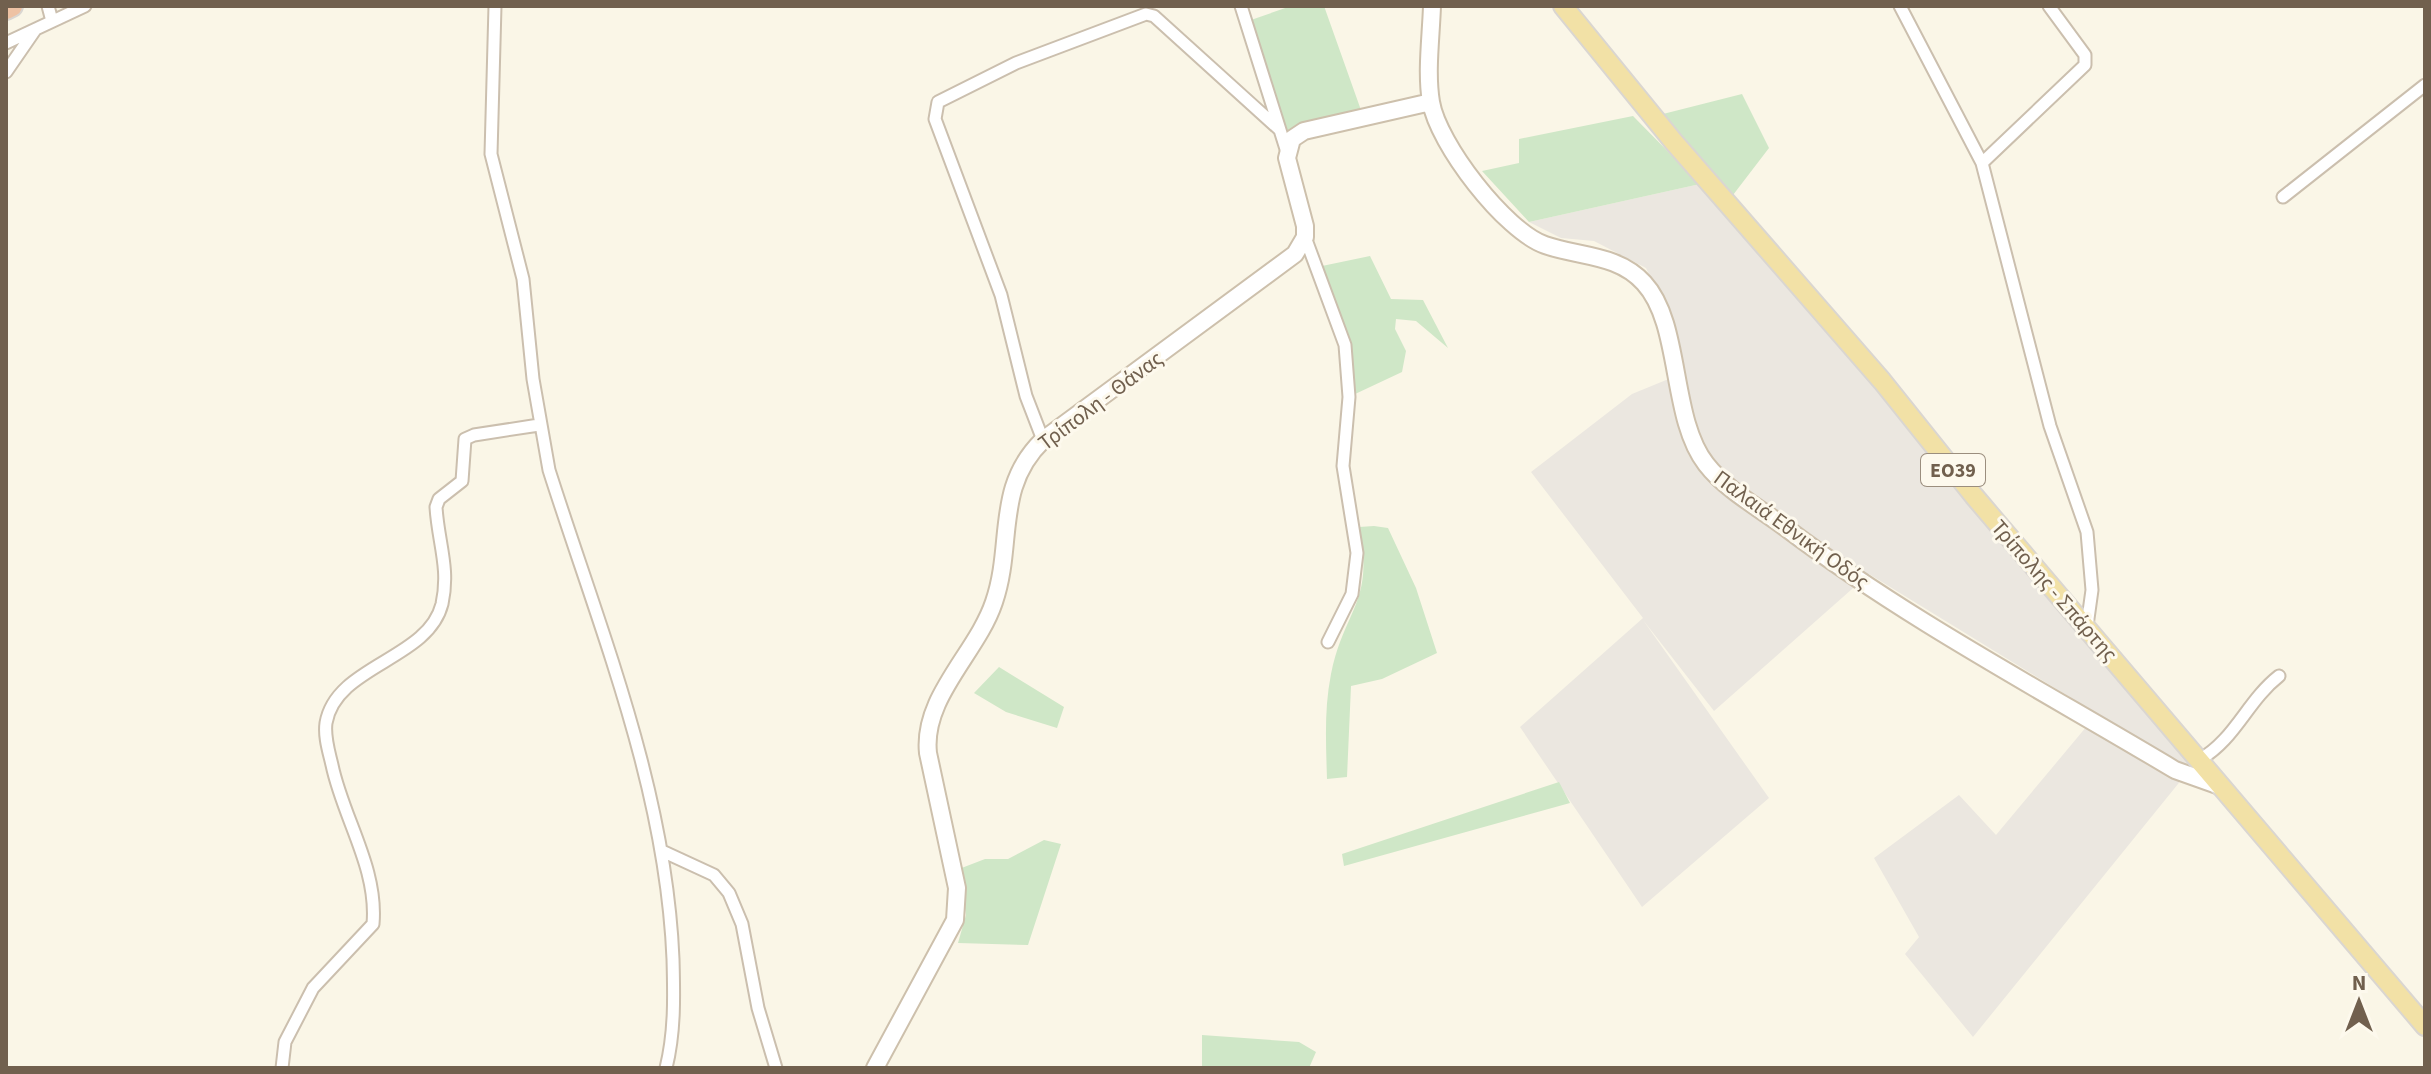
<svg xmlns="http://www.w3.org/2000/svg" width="2431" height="1074" font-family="'Source Sans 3',sans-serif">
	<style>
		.industrial { fill: #ebe7e0 }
		.green { fill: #cfe7c7 }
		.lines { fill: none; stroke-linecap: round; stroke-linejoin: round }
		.minor-casing { stroke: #cbbfae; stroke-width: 15 }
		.secondary-casing { stroke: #cdc0ac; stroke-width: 20 }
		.primary-casing { stroke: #dad6d1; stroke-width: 22 }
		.motorway-casing { stroke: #dad6d1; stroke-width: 24 }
		.minor { stroke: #fff; stroke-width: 11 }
		.secondary { stroke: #fff; stroke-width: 16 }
		.primary { stroke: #f2e1a6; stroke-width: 18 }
		.motorway { stroke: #eec2a4; stroke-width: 20 }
		.labels { text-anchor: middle; stroke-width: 6; stroke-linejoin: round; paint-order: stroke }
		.shield { fill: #fdf9ed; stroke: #9b8e7e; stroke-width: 2 }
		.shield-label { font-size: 20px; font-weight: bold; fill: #71604e }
		.street-label { font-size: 22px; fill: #71604e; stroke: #fdf9ed }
	</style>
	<rect width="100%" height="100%" fill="#faf6e7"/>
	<path class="industrial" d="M1700,184L2195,763L1973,1037L1905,954L1919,937L1874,858L1959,795L1996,835L2097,714L1869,574L1714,711L1643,620L1769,798L1642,907L1520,727L1643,618L1531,472L1632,394L1671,378L1669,316L1646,268L1594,241L1561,238L1529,222Z"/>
	<path class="green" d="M1291,6H1324L1362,113L1287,132L1251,20Z
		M1742,94L1769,148L1733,195L1663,114Z
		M1633,116L1700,184L1529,222L1482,171L1519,163V139Z
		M1370,256L1391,299L1423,300L1448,348L1416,321L1396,319L1395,329L1406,351L1402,372L1353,395L1348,335L1322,266Z
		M1374,526L1388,528L1416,588L1437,653L1382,679L1351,686L1347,777L1327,779C1326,744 1324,709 1331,674C1344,609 1375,602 1359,527Z
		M999,667L1064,707L1057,728L1006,712L974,693Z
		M1559,782L1570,803L1344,866L1342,854Z
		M1044,840L1061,844L1028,945L958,943L966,915L959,869L985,859H1008Z
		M1202,1035L1299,1042L1316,1052L1309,1068H1202Z"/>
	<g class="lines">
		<g class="minor-casing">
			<path id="minor" d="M48,6L52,21
				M495,6L491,154L523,279L533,379L549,470C600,630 666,789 673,959C674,995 675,1032 666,1068
				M1241,6L1286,149
				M1900,6L1982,163L2050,426L2087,532L2092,590L2087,626
				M6,43L85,6
				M6,72L35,30
				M1982,163L2085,65V55L2049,6
				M2283,197L2425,85
				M1305,237L1345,345L1349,397L1343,466L1357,553L1352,594L1328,642
				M1043,440L1026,396L1001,295L935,119L938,102L1016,63L1146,14L1154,16L1280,130
				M2199,760C2235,740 2247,701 2279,676
				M662,851L714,875L729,893L742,924L758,1008L776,1068
				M282,1068L285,1042L313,988L373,924C378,868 343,818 332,765C329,752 324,737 326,723C336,665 428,660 442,604C450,568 438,542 436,507L439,499L462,481L465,439L474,435L539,425"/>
		</g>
		<g class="secondary-casing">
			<path id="secondary" d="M1432,6C1431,37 1426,72 1431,102C1438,144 1505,231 1545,245C1579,257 1618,254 1644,283C1682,324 1670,418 1706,464C1726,490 1761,509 1786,528C1908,620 2045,692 2175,770L2220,786
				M875,1068L955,920L957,888L928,753C922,697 977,653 994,602C1014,544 994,487 1043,440L1295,254L1305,237V226L1287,158L1292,139L1304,131L1431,102"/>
		</g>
		<g class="primary-casing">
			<path id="primary" d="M1563,6L1673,141L1882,381L1974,496L2425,1026"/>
		</g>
		<g class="motorway-casing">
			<path id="motorway" d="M6,9L12,6"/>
		</g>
		<use href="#minor" class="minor"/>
		<use href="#secondary" class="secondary"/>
		<use href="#primary" class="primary"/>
		<use href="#motorway" class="motorway"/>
	</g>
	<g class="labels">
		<rect class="shield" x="1921" y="454" width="64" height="32" rx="6"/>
		<g class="shield-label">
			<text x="1953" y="477">ΕΟ39</text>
		</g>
		<g class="street-label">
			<text transform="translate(1100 400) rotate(-37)" y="8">Τρίπολη - Θάνας</text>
			<text transform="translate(1792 529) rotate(36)" y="8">Παλαιά Εθνική Οδός</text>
			<text transform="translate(2055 590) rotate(49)" y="8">Τρίπολης - Σπάρτης</text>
		</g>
	</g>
	<rect width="2431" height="1074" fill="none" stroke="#71604e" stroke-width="16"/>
	<g transform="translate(2359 1002)" stroke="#fdf9ed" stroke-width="6" paint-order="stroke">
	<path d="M0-6L14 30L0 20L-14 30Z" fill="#71604e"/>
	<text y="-12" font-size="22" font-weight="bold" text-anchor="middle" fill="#71604e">N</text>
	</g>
</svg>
